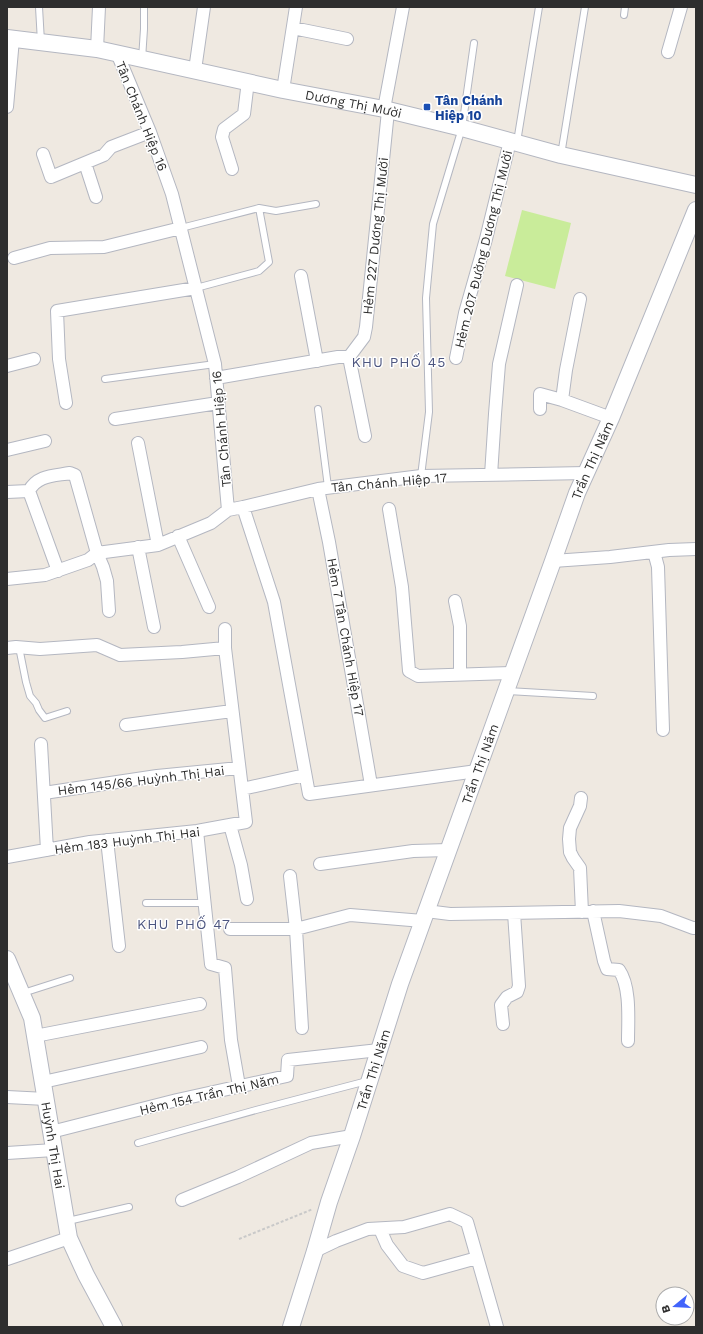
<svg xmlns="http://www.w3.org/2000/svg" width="703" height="1334" font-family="'Work Sans',sans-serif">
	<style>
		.pitch { fill: #c9ec9a }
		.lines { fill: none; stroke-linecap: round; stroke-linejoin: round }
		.lane-casing { stroke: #b4b7c1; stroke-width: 8 }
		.street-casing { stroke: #b4b7c1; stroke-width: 14 }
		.secondary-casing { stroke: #b4b7c1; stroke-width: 18 }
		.path { stroke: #c9c9c9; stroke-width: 2; stroke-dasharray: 3 2; stroke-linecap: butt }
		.lane { stroke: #fff; stroke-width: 6 }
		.street { stroke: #fff; stroke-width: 12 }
		.secondary { stroke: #fff; stroke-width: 16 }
		.transit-dot { fill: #1a4fb4; stroke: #fff; stroke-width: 1.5 }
		.labels { text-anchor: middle; stroke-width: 3; stroke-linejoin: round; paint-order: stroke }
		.transit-label { font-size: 13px; font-weight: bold; fill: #164399; stroke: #fff; text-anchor: start }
		.street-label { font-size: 13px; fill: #2e2e2e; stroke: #fff }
		.neighbourhood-label { font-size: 14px; letter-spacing: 1px; fill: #4d5680; stroke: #fff }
	</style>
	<rect width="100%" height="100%" fill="#efe9e1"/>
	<path class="pitch" d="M522,210L571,223L555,289L505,276Z"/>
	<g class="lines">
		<g class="lane-casing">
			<path id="lane" d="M39,7L41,42
				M624,15L625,7
				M142,59L144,29V7
				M517,142L539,7
				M561,155L585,7
				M181,228L259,208L276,211L316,204
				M196,288L259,271L269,262L259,208
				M105,379L215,364
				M318,409L328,487
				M421,476L429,412L426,298L433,224L462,128L474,43
				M19,647L26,682L30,696L36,703L39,710L45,718L67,711
				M507,691L593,696
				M146,903H205
				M23,993L70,978
				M138,1143L256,1110L367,1081
				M68,1221L129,1207"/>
		</g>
		<g class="street-casing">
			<path id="street" d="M293,28L347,39
				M97,49L99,7
				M668,52L681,7
				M117,53L150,132L172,194L215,364L228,510L243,507L274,602L309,794L477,771
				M195,70L204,7
				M283,90L296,7
				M7,107L13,39
				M384,109L403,7
				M43,154L51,177L104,155L111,147L150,132
				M85,163L96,197
				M232,169L222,137L224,129L244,114L248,81
				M14,258L50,248L104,247L181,228
				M301,276L317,361
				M349,357L364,337L366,327L388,111
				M456,358L465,313L486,239L510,141
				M7,366L34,359
				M216,378L338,357H349L365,436
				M562,400L566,370L580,299
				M66,403L59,359L57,311L196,288
				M540,409V394L562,400L611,418
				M115,419L218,403
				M138,443L158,545
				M7,450L45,441
				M491,475L495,414L499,364L517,285
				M318,489L329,542L371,785
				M29,491C37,475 54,476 70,473L75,475L97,553L158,545L211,523L228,510
				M7,492L29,491L58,571
				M243,507L318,489L421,476L586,473
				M389,509L402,587L409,671L418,676L512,673
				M178,536L209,607
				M138,547L154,627
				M654,552L658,567L663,730
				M553,561L610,557L669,550L696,549
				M7,579L45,575L88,560L97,553L103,567L107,581L109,611
				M455,601L460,626V675
				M7,648L16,647L40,649L97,645L120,655L182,652L225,648L246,822L197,831L90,842L7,857
				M225,648V629
				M126,725L232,711
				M41,744L47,850
				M242,789L305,775
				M44,793L157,776L239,768
				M581,798L580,806L570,828L569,839L570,852L573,858L580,868L582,912
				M230,825L241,865L247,899
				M197,831L211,964L225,968L231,1040L239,1086
				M107,840L119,946
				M320,864L413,851L448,850
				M426,911L450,914L619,911L661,916L693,928H696
				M593,911L604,961L607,969L619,970C631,987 628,1021 628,1041
				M230,929H296L290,876
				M503,1024L501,1005L507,997L517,992L519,986L514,913
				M302,1028L296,929L350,915L423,921
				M35,1036L200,1004
				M43,1082L201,1047
				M7,1097L46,1099
				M51,1132L177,1100L287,1076L288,1060L379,1050
				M7,1153L54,1150
				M182,1200L238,1177L311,1143L352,1136
				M380,1229L387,1245L403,1266L423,1273L477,1258
				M315,1251L336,1241L368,1229L404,1227L450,1214L467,1222L497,1327
				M7,1259L69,1238"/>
		</g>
		<g class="secondary-casing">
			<g id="secondary">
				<path id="s1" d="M7,38L97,49L283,90L384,109L462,128L561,155L696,185"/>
				<path id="s2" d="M7,959L32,1018L69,1238L86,1275L114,1327"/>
				<path id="s3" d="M291,1327L315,1251L329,1202L352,1136L400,984L553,561L577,493L611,418L696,210"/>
			</g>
		</g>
		<path class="path" d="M239,1239L313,1209"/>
		<use href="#lane" class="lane"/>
		<use href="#street" class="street"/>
		<use href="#secondary" class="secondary"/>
	</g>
	<rect class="transit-dot" x="423" y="103" width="8" height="8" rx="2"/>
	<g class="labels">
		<g class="transit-label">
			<text x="435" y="105">Tân Chánh<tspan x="435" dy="15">Hiệp 10</tspan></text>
		</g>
		<g class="street-label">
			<text dy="5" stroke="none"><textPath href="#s1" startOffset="353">Dương Thị Mười</textPath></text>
			<text transform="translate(142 116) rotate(68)" y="5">Tân Chánh Hiệp 16</text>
			<text transform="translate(375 236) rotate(-84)" y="5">Hẻm 227 Dương Thị Mười</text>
			<text transform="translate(483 249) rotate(-76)" y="5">Hẻm 207 Đường Dương Thị Mười</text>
			<text transform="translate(221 429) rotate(-95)" y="5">Tân Chánh Hiệp 16</text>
			<text dy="5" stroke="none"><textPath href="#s3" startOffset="918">Trần Thị Năm</textPath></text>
			<text transform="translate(389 482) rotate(-5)" y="5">Tân Chánh Hiệp 17</text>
			<text transform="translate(346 637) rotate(80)" y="5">Hẻm 7 Tân Chánh Hiệp 17</text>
			<text dy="5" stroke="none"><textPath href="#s3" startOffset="594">Trần Thị Năm</textPath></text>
			<text transform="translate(141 780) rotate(-7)" y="5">Hẻm 145/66 Huỳnh Thị Hai</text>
			<text transform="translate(127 840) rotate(-7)" y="5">Hẻm 183 Huỳnh Thị Hai</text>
			<text dy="5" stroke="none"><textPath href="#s3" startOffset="270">Trần Thị Năm</textPath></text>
			<text transform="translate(209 1094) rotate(-13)" y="5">Hẻm 154 Trần Thị Năm</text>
			<text dy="5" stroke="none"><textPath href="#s2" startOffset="193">Huỳnh Thị Hai</textPath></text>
		</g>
		<g class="neighbourhood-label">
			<text x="399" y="367">KHU PHỐ 45</text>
			<text x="184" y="929">KHU PHỐ 47</text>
		</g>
	</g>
	<rect width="703" height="1334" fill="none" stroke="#2e2e2e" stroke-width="16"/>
	<g transform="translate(675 1306) rotate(252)"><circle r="19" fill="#ffffff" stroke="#ababab"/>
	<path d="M0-3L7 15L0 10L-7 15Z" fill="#4264fb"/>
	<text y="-6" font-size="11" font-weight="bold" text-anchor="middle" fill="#2e2e2e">B</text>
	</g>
</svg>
